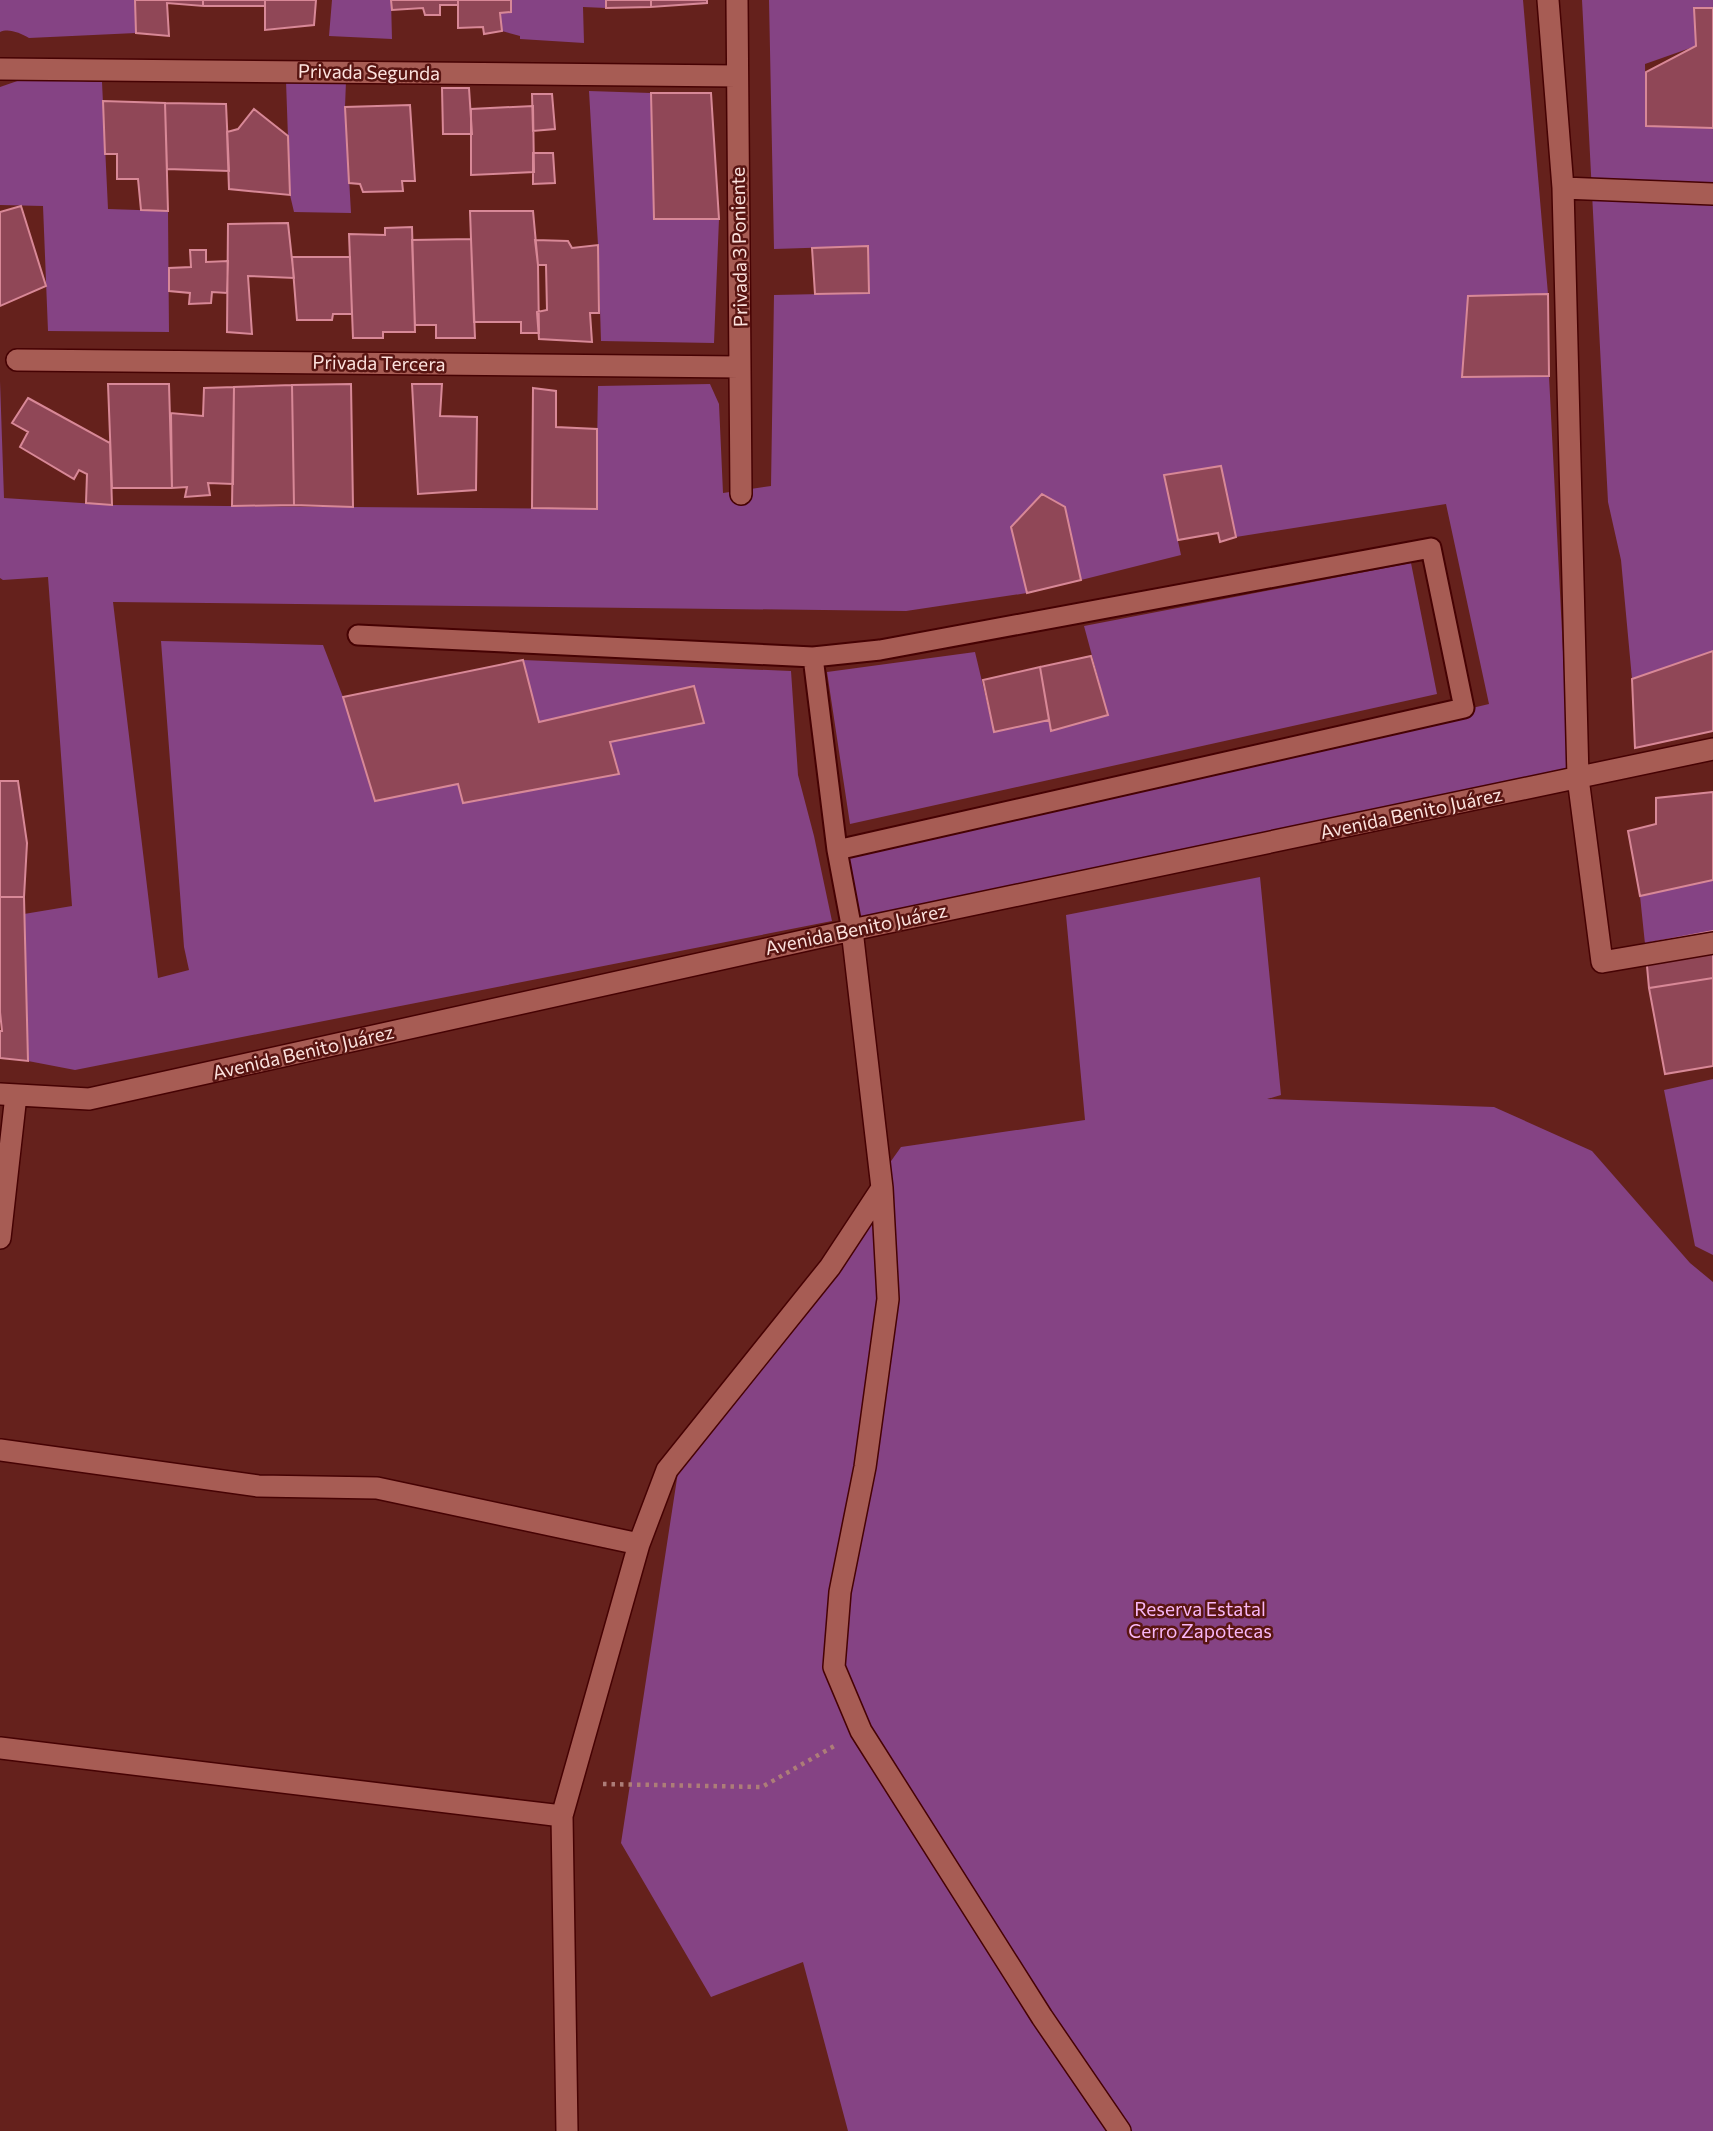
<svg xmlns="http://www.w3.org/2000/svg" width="1713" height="2131" font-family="Commissioner,sans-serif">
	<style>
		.green { fill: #854384 }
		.building { fill: #904757; stroke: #d88897; stroke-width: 2 }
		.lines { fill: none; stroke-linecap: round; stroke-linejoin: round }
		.lane-casing { stroke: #460203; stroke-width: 23 }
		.street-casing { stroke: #460203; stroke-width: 24 }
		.path { stroke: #ad7d78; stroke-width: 4.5; stroke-dasharray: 3.5 5; stroke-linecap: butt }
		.lane { stroke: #a75c54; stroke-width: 19 }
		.street { stroke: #a75c54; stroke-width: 21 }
		.labels { text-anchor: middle; stroke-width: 5; stroke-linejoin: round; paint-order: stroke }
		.street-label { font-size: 19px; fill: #fce2de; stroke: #591512 }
		.park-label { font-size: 19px; fill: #f8b6f6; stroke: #591512 }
	</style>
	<rect width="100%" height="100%" fill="#65211c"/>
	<path class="green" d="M0,0H135L136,33L29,38C20,33 9,28 0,32Z
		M332,0H391L392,39L329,36Z
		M511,0H606V8L583,7L584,43L520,39V36L502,31L500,13Z
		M769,0H1523L1548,294L1468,296L1462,377L1549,376L1569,770L861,928L846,856L1489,704L1446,504L1236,537L1221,466L1164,476L1181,555L1081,580L1065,507L1042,494L1011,527L1027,593L906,611L113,602L158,978L189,970L184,947L161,641L323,645L343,697L375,801L458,784L463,802L619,773L610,742L704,723L693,686L539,722L523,660L791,671L798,775L814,836L832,921L75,1070L28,1061L24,914L72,906L48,577L3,580L0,578V381L4,498L112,505L596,509L598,386L710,384L719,404L723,493L771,486L774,295L869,293L868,246L774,249Z
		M1582,0H1713V8L1694,9L1696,46L1645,64L1646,122H1713V651L1632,679L1621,560L1608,502Z
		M26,78L102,82L108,209L168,211L169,332L48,331L43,206L0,205V87Z
		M286,81H346L345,107L351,213L294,212L290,195Z
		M589,91L651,93L654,219H719L714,343L601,341L598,245Z
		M1411,563L1437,694L850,824L827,672L975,652L994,732L1049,720L1052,731L1108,715L1084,626Z
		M1260,877L1281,1095L1267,1099L1494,1107L1592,1151L1690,1263L1713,1282V2131H848L803,1962L711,1997L621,1843L680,1459L901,1147L1085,1120L1066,915Z
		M1713,880V931L1645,944L1640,896Z
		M1713,1079V1255L1695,1246L1664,1090Z"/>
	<path class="building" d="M135,0H203V6L167,3L169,36L136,33Z
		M203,0H265V6H203Z
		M265,0H316L314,25L265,30Z
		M391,0H458V5H440V15H425L423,8L392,10Z
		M458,0H511V12L500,13L502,31L484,34L483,27L458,28Z
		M606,0H651V7L606,8Z
		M651,0H707V3L651,7Z
		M1694,8H1713V128L1646,126V72L1696,46Z
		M442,88H469L472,134H443Z
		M651,93H711L719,219H654Z
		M532,94H552L555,129L533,131Z
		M103,101L165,103L168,211L141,210L138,179H117V154H105Z
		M165,103L226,104L229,171L167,169Z
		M410,105L415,181H402L403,191L363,192L360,184L349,183L345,107Z
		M533,106L534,172L471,175V109Z
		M254,109L288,136L290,195L229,189L227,132L238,129Z
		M533,153H553L555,183L533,184Z
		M21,206L46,286L0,306V212Z
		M470,211H533L538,265L539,333H521V322H474Z
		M288,223L294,278L248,276L252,334L227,332L228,224Z
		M412,227L415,332H383V338H353L349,234L385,235V228Z
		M471,239L475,338H436V325H415L412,240Z
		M535,240L568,241L572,248L598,245L599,313H590L592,342L539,339L537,312L547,310L546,265H538Z
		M868,246L869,293L815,294L812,248Z
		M190,250H206V262L228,261L227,293L212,292L211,303L189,304L190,293L169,291V268L191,267Z
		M292,257H350L352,314H333L332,320H297Z
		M1548,294L1549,376L1462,377L1468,296Z
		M108,384H169L172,488H112Z
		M351,384L353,507L294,505L292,385Z
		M412,384H442L440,416L477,417L476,490L418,494Z
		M292,385L294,505L232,506L234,387Z
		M234,387L233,484L208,483L210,495L185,497L187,487L172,488L171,413L203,416L204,388Z
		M533,388L556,391V427L597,429V509L532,508Z
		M28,398L110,443L112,505L86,503L87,474L79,470L74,479L20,447L28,432L12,423Z
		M1221,466L1236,537L1220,542L1218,533L1178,540L1164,475Z
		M1042,494L1065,507L1081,580L1027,593L1011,527Z
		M1713,651V731L1635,748L1632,679Z
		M1091,656L1108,715L1051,731L1040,667Z
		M523,660L539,722L694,686L704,723L610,742L619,774L463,803L458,784L375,801L343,697Z
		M1040,667L1049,720L994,732L983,680Z
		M0,781H18L27,843L24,897H0Z
		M1713,792V880L1640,896L1628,831L1656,824V798Z
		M0,897H24L28,1061L0,1058V1031H2L0,1012Z
		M1713,931V978L1649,988L1645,944Z
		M1713,978V1066L1665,1074L1649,988Z"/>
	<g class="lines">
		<g class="lane-casing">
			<path id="lane" d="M358,635L813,657
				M837,850L1464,708L1431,548L880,650L813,657L837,850L852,930"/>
		</g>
		<g class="street-casing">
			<path id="street" d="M737,0L741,494
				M1548,0L1563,188L1578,778L1602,962L1713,943
				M0,69L737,76
				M1563,188L1713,194
				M17,360L740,367
				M852,930L882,1188L888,1299L865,1467L840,1592L834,1667L861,1731L1042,2017L1120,2131
				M0,1094L89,1099L861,928L1713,749
				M0,1238L16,1095
				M0,1450L258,1486L377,1488L639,1544
				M0,1748L562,1816
				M567,2131L562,1816L639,1544L667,1470L830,1267L882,1188"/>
		</g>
		<path class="path" d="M603,1784L762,1787L836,1745"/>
		<use href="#lane" class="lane"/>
		<use href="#street" class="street"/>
	</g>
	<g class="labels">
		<g class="street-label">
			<text transform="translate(369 72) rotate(1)" y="7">Privada Segunda</text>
			<text transform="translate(739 247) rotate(-91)" y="7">Privada 3 Poniente</text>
			<text transform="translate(379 363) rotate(1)" y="7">Privada Tercera</text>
			<text transform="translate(1411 813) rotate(-12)" y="7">Avenida Benito Juárez</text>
			<text transform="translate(856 929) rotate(-12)" y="7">Avenida Benito Juárez</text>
			<text transform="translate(303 1052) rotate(-13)" y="7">Avenida Benito Juárez</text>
		</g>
		<g class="park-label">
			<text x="1200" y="1616">Reserva Estatal<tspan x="1200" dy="22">Cerro Zapotecas</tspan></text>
		</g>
	</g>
</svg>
